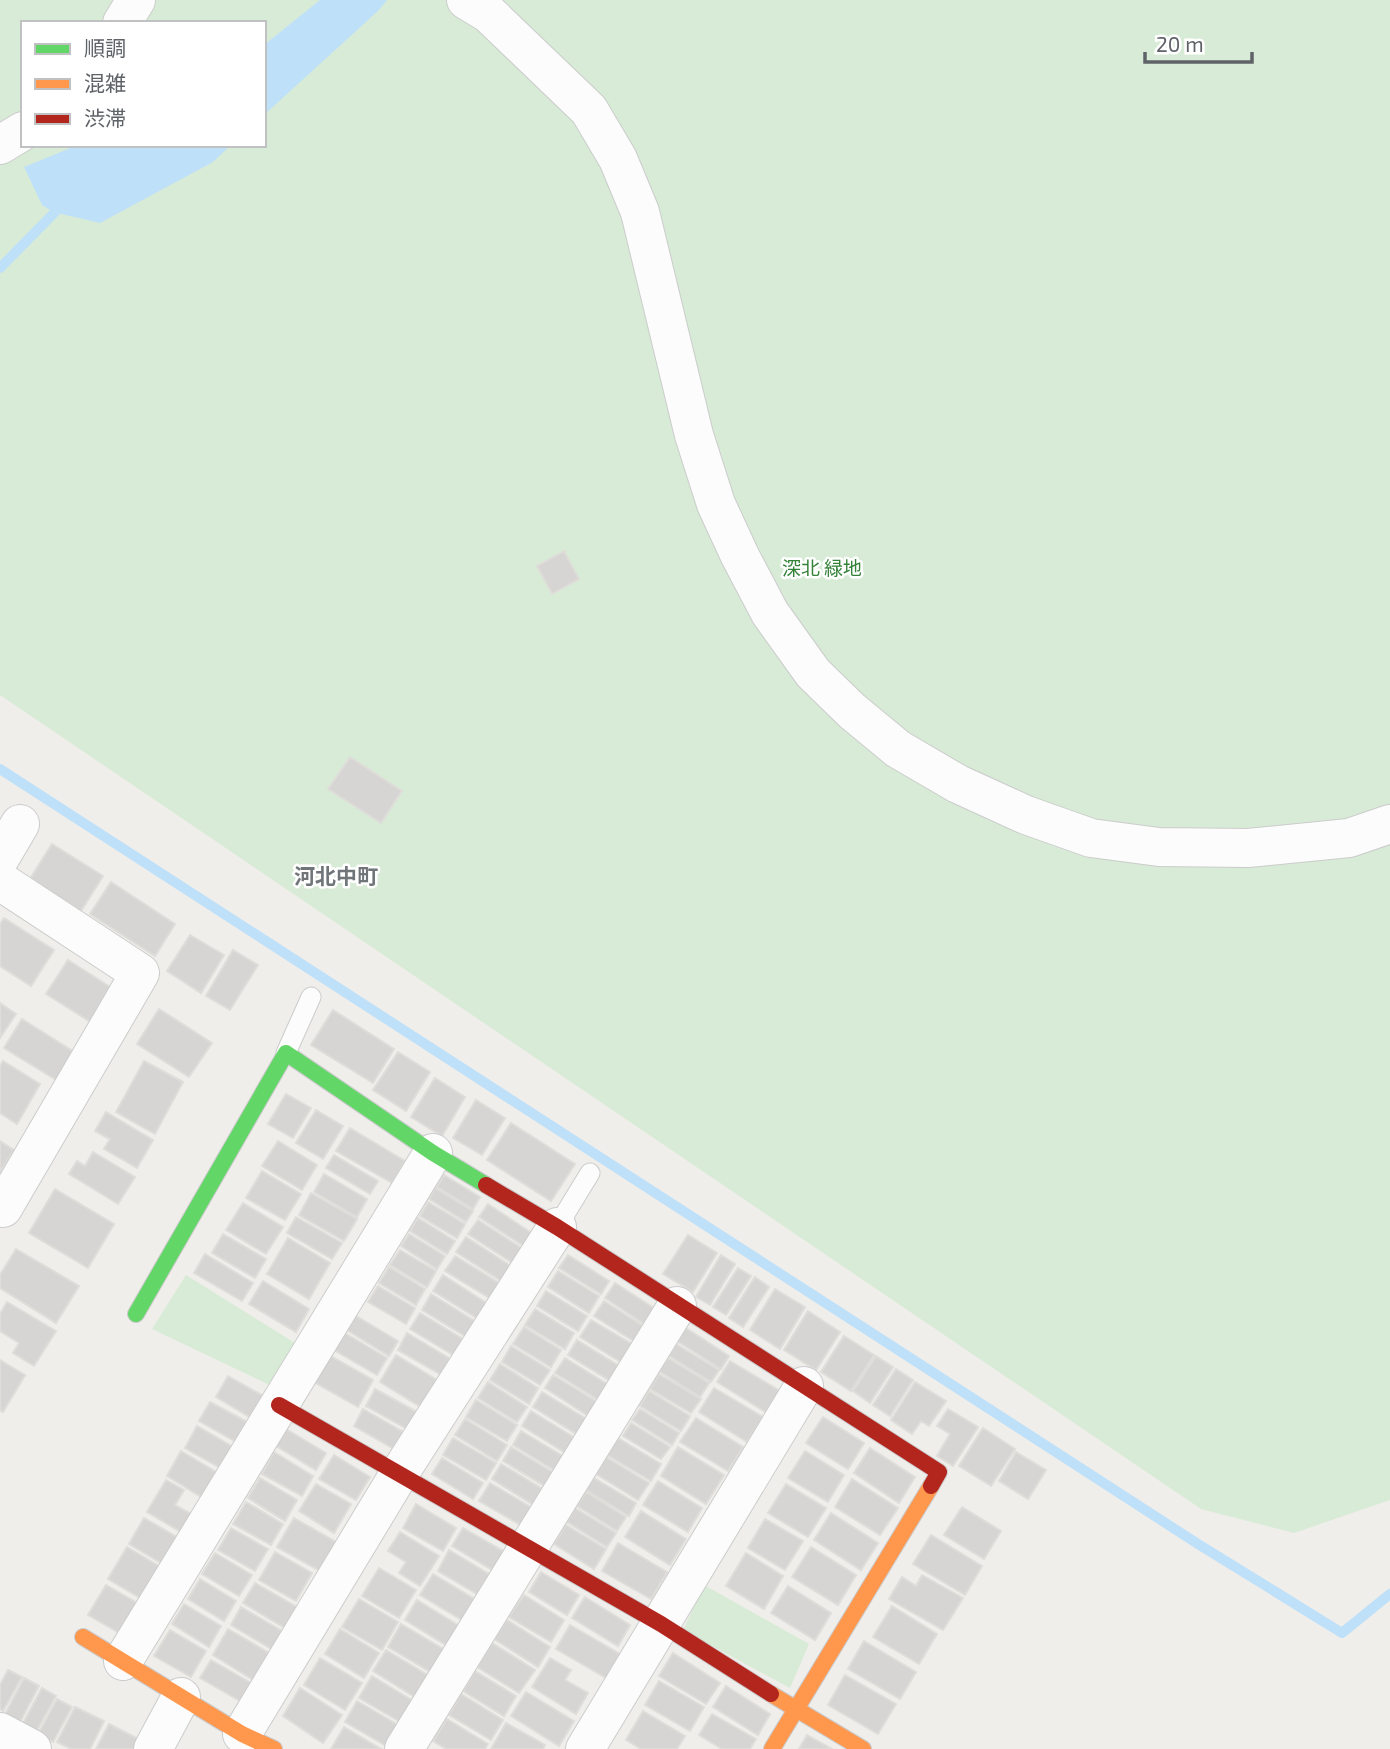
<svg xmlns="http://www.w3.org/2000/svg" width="1390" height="1749" font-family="'Exo 2','Noto Sans JP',sans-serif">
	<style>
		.green { fill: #d8ebd6; fill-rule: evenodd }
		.water { fill: #bfe0f9 }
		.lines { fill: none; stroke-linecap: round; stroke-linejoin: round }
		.stream { stroke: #bfe0f9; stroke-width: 10 }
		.building { fill: #d6d5d3; stroke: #deddd9; stroke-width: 2 }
		.lane-casing { stroke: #cbcccc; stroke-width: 21 }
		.street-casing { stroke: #cbcccc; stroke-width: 40 }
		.fast-casing { stroke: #cacacb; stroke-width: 18 }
		.slow-casing { stroke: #cacacb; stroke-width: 18 }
		.jam-casing { stroke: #cacacb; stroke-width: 18 }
		.lane { stroke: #fdfcfc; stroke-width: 19 }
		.street { stroke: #fdfcfc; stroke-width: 38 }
		.fast { stroke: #63d668; stroke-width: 16 }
		.slow { stroke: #ff974d; stroke-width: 16 }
		.jam { stroke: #b3261e; stroke-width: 16 }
		.labels { text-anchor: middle; stroke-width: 5; stroke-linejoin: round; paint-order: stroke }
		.park-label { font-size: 19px; fill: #348238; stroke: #fff }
		.neighbourhood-label { font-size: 21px; font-weight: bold; fill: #70757a; stroke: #fff }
	</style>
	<rect width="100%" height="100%" fill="#efeeea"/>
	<path class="green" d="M0,0H1390V1500L1294,1533L1201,1509L0,695ZM23,23H264V145H23Z
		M186,1275L303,1348L278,1389L152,1329Z
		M704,1585L809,1644L790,1688L683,1630Z"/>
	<path class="water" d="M320,0H387L378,11L264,115V45Z
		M78,145H231L213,162L100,223L53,212L42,205L24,167Z"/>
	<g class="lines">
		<path class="stream" d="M0,268L62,205
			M0,769L1198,1544L1342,1633L1390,1594"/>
	</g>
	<path class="building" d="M564,551L579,579L552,594L537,566Z
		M350,757L402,791L381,823L328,789Z
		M52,844L103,876L81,911L30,879Z
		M111,882L175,924L155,956L90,914Z
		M4,918L54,950L31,986L0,966V924Z
		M190,935L224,955L201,993L167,971Z
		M233,950L258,965L230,1010L206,996Z
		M68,960L118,992L97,1026L46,994Z
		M0,1003L16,1014L0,1038Z
		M159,1009L212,1043L189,1077L137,1044Z
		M333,1010L394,1049L373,1083L311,1045Z
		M22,1019L79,1055L61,1083L4,1048Z
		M398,1052L430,1072L406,1111L373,1090Z
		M3,1061L40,1084L17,1124L0,1113V1066Z
		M144,1061L183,1082L155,1134L116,1112Z
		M435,1078L465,1097L442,1136L411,1117Z
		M286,1094L311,1108L293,1138L268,1124Z
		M476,1100L505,1118L482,1155L453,1138Z
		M316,1110L343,1126L323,1159L296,1143Z
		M106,1112L153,1140L137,1168L104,1149L110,1139L95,1131Z
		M511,1123L575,1164L551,1201L487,1160Z
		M350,1128L405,1161L392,1183L336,1151Z
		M0,1141L14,1150L0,1172Z
		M278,1141L317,1165L302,1190L262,1166Z
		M93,1152L135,1177L118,1204L69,1174L77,1161L85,1166Z
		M334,1155L378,1181L370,1194L326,1168Z
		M262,1171L301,1194L285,1220L246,1198Z
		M324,1174L367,1199L357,1217L314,1192Z
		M444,1175L480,1197L473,1209L437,1187Z
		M435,1188L473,1211L466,1222L429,1199Z
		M55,1189L114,1224L88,1268L29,1233Z
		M311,1193L357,1219L344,1241L299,1215Z
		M428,1202L465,1224L457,1238L420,1216Z
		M243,1203L283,1227L266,1254L226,1230Z
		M488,1204L533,1234L525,1247L479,1217Z
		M296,1217L342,1243L332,1259L287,1233Z
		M418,1218L455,1241L447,1254L410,1231Z
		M478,1220L523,1249L514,1264L468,1234Z
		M223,1234L266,1259L255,1278L212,1253Z
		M409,1234L445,1256L437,1269L401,1246Z
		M688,1235L717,1253L693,1292L663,1274Z
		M466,1237L511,1266L501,1281L456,1252Z
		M288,1238L330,1263L309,1299L267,1274Z
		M16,1249L79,1286L56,1323L0,1288V1275Z
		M400,1250L436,1271L427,1287L390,1265Z
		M205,1254L253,1283L242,1301L194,1273Z
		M568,1255L609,1281L601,1294L559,1268Z
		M721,1255L735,1264L710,1305L696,1297Z
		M455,1256L501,1284L491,1299L445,1271Z
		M389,1267L425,1289L416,1305L379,1283Z
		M738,1268L751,1276L726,1315L713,1307Z
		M558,1271L599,1296L589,1313L548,1287Z
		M443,1275L488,1304L478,1319L433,1291Z
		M755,1277L769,1287L743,1327L729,1318Z
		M263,1281L309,1309L296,1332L249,1304Z
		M615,1283L657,1310L647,1326L605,1298Z
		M378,1286L415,1308L406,1324L368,1302Z
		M775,1289L805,1307L780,1349L750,1330Z
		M546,1291L587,1316L578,1331L537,1306Z
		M431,1294L478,1323L468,1338L422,1310Z
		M604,1301L645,1327L635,1342L594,1316Z
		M7,1302L56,1331L34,1366L13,1353L19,1343L0,1331V1314Z
		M535,1309L574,1333L565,1349L525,1325Z
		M808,1311L840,1332L816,1370L784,1350Z
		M351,1313L398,1341L389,1356L342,1327Z
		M420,1313L468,1342L458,1358L410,1329Z
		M591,1320L634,1345L622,1363L580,1337Z
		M524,1327L561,1350L551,1367L513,1344Z
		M686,1328L729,1356L721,1369L677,1341Z
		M343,1332L387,1358L377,1375L332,1349Z
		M407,1333L454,1361L445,1377L398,1350Z
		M844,1336L874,1355L851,1391L821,1372Z
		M577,1340L621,1367L612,1382L568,1355Z
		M676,1344L719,1370L711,1382L669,1356Z
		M511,1346L550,1370L540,1385L502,1362Z
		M329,1355L373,1380L358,1407L314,1382Z
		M396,1355L437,1380L421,1407L380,1382Z
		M876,1356L893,1367L870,1403L853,1391Z
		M565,1358L609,1385L600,1401L555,1373Z
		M668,1358L709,1383L700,1397L659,1371Z
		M0,1360L25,1375L3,1412L0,1410Z
		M730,1361L780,1391L767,1413L717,1382Z
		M500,1364L538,1388L529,1404L490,1380Z
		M896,1369L913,1380L890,1416L873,1405Z
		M659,1374L701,1399L691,1413L650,1389Z
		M553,1375L599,1403L590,1417L545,1388Z
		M228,1376L265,1397L253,1419L216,1397Z
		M488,1382L527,1407L517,1422L478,1398Z
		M915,1382L946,1401L929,1426L921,1421L912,1434L891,1420Z
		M714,1388L763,1417L747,1442L699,1412Z
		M375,1389L417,1412L407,1429L366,1406Z
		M649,1391L690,1416L681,1431L640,1406Z
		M542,1392L590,1421L581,1437L533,1407Z
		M476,1400L517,1425L507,1441L466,1417Z
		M210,1402L249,1423L238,1443L199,1421Z
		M363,1409L405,1433L396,1450L354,1426Z
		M640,1409L679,1433L672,1445L632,1420Z
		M948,1409L978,1427L953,1466L937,1456L950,1434L937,1426Z
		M531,1411L577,1439L567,1454L522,1426Z
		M823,1417L864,1443L848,1469L806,1443Z
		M696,1418L743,1447L728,1471L680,1442Z
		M465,1419L507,1445L497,1461L455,1435Z
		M631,1423L670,1447L661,1459L623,1436Z
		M197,1426L235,1448L222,1469L185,1448Z
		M983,1428L1015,1449L991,1486L959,1466Z
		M286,1429L326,1453L316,1470L276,1446Z
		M521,1431L566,1458L557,1472L513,1445Z
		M453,1438L496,1463L486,1480L443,1455Z
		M618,1438L661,1464L651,1481L607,1455Z
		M511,1447L556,1474L548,1488L503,1461Z
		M678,1447L724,1475L706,1504L661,1476Z
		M870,1448L915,1477L899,1503L854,1473Z
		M181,1451L218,1473L203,1498L167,1476Z
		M805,1451L844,1475L828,1502L788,1478Z
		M274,1452L313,1476L302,1496L262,1474Z
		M1016,1452L1046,1470L1028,1499L999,1481Z
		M334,1455L370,1477L356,1500L319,1479Z
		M606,1457L649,1483L638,1500L596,1474Z
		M442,1458L483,1483L473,1499L432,1474Z
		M501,1464L546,1491L537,1507L492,1479Z
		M260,1478L297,1500L285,1521L248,1498Z
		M594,1478L636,1503L629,1516L586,1490Z
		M852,1479L898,1508L880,1535L835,1507Z
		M166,1480L184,1490L175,1505L193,1515L183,1533L147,1512Z
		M658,1481L702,1508L688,1532L643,1505Z
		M490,1483L534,1509L524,1527L479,1501Z
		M316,1484L351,1504L334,1533L299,1511Z
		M786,1484L826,1508L808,1537L768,1513Z
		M586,1492L626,1517L617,1531L577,1506Z
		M246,1502L283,1524L271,1545L233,1524Z
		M416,1504L456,1528L443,1551L403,1528Z
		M962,1507L1001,1531L984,1559L944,1535Z
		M575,1508L616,1533L607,1547L567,1522Z
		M641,1511L686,1539L670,1565L625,1537Z
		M831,1513L878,1543L861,1570L814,1540Z
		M144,1518L177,1537L161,1563L129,1544Z
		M294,1518L336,1542L320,1571L277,1547Z
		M765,1519L803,1541L785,1570L748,1548Z
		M566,1525L606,1549L594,1569L554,1544Z
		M231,1528L268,1549L255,1571L218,1550Z
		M463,1528L510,1555L499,1574L452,1546Z
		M400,1532L439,1556L420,1586L399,1573L406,1562L388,1551Z
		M931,1535L982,1566L965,1595L913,1564Z
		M618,1543L667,1572L651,1599L602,1571Z
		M127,1547L159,1566L140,1598L108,1579Z
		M811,1547L856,1575L838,1605L792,1577Z
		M449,1550L494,1577L482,1597L438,1571Z
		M275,1552L312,1573L296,1601L259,1580Z
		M215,1553L252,1575L239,1596L202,1574Z
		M746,1553L783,1576L764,1609L726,1586Z
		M379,1568L416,1590L399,1618L362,1596Z
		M541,1572L579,1595L567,1615L529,1592Z
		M433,1574L478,1601L465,1622L420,1595Z
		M922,1575L963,1598L943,1630L889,1599L902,1577L916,1586Z
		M200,1579L236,1601L224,1621L188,1599Z
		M255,1583L297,1607L285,1628L243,1603Z
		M106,1585L139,1604L121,1634L88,1615Z
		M788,1586L831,1613L815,1640L771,1613Z
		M524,1595L564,1620L551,1642L509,1617Z
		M585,1597L630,1625L618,1646L572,1618Z
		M359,1599L398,1622L382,1650L342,1627Z
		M417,1600L461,1627L449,1647L405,1620Z
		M184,1604L221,1626L209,1647L172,1624Z
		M892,1606L937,1634L919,1664L873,1637Z
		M241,1607L284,1632L273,1650L231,1625Z
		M507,1620L550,1647L538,1667L494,1639Z
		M401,1624L447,1651L434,1674L388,1647Z
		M570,1625L620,1654L606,1678L556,1649Z
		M228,1629L271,1654L255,1681L213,1655Z
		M340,1629L379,1653L364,1678L325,1654Z
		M170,1630L206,1651L191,1677L154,1656Z
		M864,1641L916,1672L900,1699L848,1669Z
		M492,1643L535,1670L519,1693L477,1667Z
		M386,1650L431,1677L418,1699L373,1671Z
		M673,1653L720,1683L706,1704L659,1676Z
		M320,1658L362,1683L345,1710L304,1685Z
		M550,1658L571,1670L565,1680L588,1693L576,1714L532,1687Z
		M211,1660L251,1683L240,1701L200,1678Z
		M8,1670L22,1677L3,1711L0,1709V1685Z
		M475,1671L516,1696L504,1716L463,1691Z
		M845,1675L896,1704L878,1734L828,1705Z
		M372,1676L415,1702L402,1723L359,1698Z
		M24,1678L39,1686L19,1724L4,1716Z
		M659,1681L704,1707L690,1731L645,1705Z
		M726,1686L770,1714L758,1735L713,1707Z
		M42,1688L56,1696L36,1732L22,1725Z
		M300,1688L342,1715L323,1743L283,1716Z
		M526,1692L574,1721L559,1746L511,1716Z
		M461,1694L503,1720L491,1740L449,1715Z
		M57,1699L72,1707L53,1742L38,1734Z
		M357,1701L400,1726L388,1747L345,1722Z
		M75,1707L104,1721L90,1749H71L57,1742Z
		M643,1711L685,1736L677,1749H641L626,1740Z
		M712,1714L756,1739L750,1749H722L699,1735Z
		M447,1719L488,1744L485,1749H446L433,1741Z
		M506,1723L545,1745L543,1749H491Z
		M109,1724L142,1741L138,1749H96Z
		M344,1727L381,1749H331Z
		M807,1735L832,1749H799Z"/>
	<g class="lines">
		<g class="lane-casing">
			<path id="lane" d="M286,1053L311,997
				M557,1227L590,1173"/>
		</g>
		<g class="street-casing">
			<path id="street" d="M466,0L489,14L589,110L618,159L640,212L694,435L716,504L740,556L770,613L813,673L852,711L898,749L958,784L1026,815L1091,838L1159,847L1248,848L1349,838L1390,824
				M122,23L136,0
				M0,145L23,131
				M0,858L20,824
				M0,881L140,973L3,1208L0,1206
				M123,1661L433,1153
				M0,1732L32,1749
				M242,1734L399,1474L557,1227
				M153,1749L181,1697
				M404,1749L677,1306
				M585,1749L804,1386"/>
		</g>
		<g class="fast-casing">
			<path id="fast" d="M136,1314L286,1053L433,1153L486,1185"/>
		</g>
		<g class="slow-casing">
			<path id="slow" d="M83,1637L242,1734L274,1749
				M771,1694L863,1749
				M772,1749L931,1486"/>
		</g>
		<g class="jam-casing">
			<path id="jam" d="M486,1185L557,1227L939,1472L931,1486
				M279,1405L661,1624L771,1694"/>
		</g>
		<use href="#lane" class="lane"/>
		<use href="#street" class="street"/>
		<use href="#fast" class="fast"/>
		<use href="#slow" class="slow"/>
		<use href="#jam" class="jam"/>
	</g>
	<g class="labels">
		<g class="park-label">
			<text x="822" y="575">深北 緑地</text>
		</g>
		<g class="neighbourhood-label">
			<text x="336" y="884">河北中町</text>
		</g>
	</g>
	<rect x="21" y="21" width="245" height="126" fill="#ffffff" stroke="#bfc1c3" stroke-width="2"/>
	<rect x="35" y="44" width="35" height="10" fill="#63d668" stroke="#bfc1c3" stroke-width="2"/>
	<text x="84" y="56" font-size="21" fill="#5f6368">順調</text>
	<rect x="35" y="79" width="35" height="10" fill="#ff974d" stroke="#bfc1c3" stroke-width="2"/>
	<text x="84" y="91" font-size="21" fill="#5f6368">混雑</text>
	<rect x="35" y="114" width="35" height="10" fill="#b3261e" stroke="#bfc1c3" stroke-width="2"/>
	<text x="84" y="126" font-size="21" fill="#5f6368">渋滞</text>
	<path d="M1145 52v10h107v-10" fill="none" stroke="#5f6368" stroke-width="3.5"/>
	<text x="1156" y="52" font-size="21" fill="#5f6368" stroke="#ffffff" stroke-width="5" paint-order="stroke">20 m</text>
</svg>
